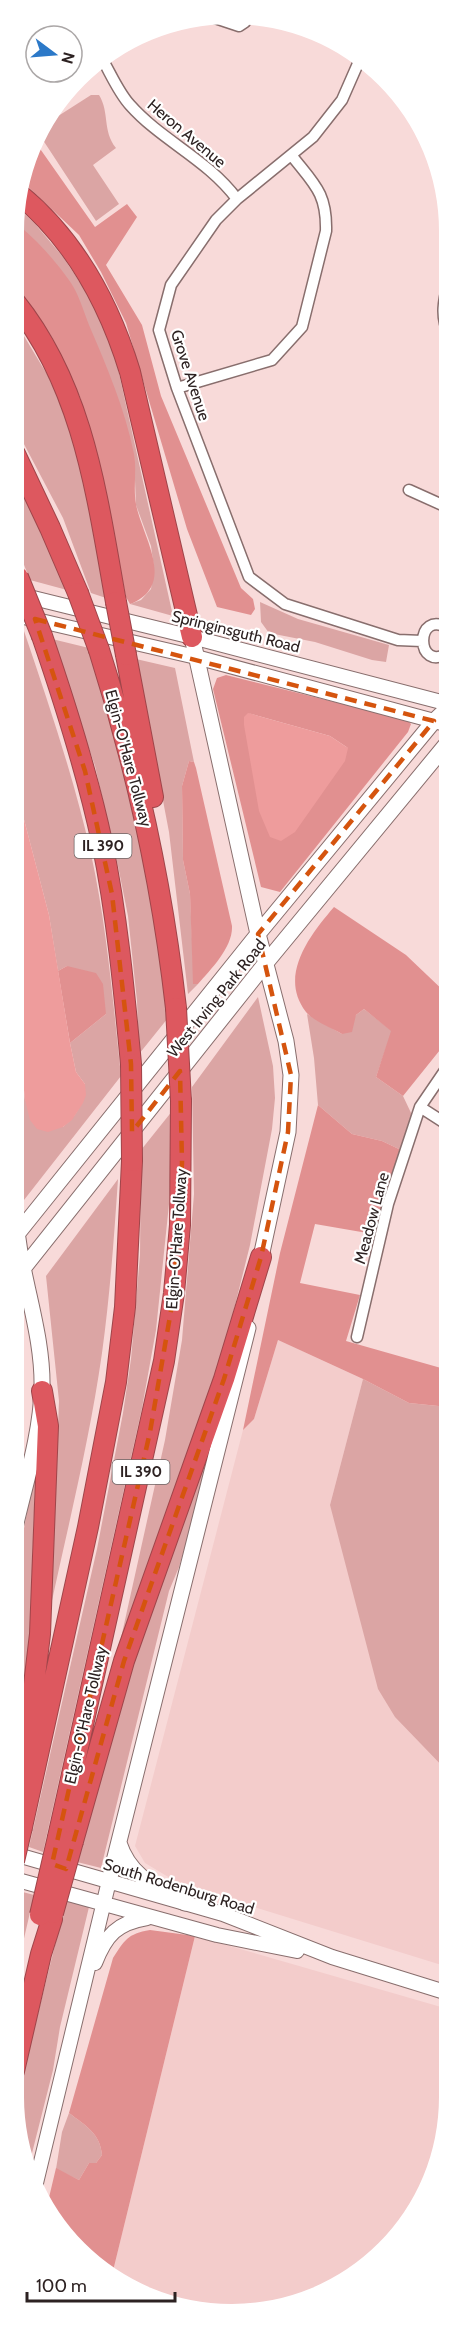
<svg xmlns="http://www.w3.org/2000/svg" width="463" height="2328" font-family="Cabin,sans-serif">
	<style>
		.built { fill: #f3cccb }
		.green { fill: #dba5a4 }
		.forest { fill: #e19090; fill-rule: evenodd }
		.water { fill: #ee9c9c }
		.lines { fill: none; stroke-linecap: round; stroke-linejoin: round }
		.minor-casing { stroke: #886e6d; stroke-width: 13 }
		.tertiary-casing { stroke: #886e6d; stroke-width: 16 }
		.secondary-casing { stroke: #886e6d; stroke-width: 17 }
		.motorway-casing { stroke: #9f454a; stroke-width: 22 }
		.minor { stroke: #fff; stroke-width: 10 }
		.tertiary { stroke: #fff; stroke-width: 14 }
		.secondary { stroke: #fff; stroke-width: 15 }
		.motorway { stroke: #dd585f; stroke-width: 20 }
		.motorway-bridge-casing { stroke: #9f454a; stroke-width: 22; stroke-linecap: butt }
		.motorway-bridge { stroke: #dd585f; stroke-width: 20 }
		.marked { fill: none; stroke: #d5540e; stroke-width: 4.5; stroke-dasharray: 12 8; stroke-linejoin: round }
		.labels { text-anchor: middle; stroke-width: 4.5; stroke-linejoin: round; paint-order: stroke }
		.shield { fill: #fff; stroke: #6c6464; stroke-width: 1.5 }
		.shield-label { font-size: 15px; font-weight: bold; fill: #2d2222 }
		.street-label { font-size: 16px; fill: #2d2222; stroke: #fff }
	</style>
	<rect width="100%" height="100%" fill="#f8dad9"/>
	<path class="built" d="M278,1340L363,1379L330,1505L448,1772V1967L180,1884L145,1863L135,1846L243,1430L254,1419Z
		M195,1936L448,2009V2125L420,2205L375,2261L302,2303L218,2314L135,2292L112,2275Z"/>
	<path class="green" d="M91,95H99C110,113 102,130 116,148L93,165L119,204L96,221L39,134L41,127Z
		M15,205L36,225L63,257L91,299L114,351L173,616L130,604L141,600L151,589L154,568L151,546L136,505L134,456L15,223Z
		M15,321L48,376L71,428L85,489L106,598L91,593L63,518L15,427Z
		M15,477L67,590L30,580L15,542Z
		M260,602L298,619L389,645L386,662L372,660L315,642L269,633L261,622Z
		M15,629L24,631C49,705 74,778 91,854C107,927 113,1002 121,1076L24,1200L14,1146L15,1001L25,1100L63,1127C79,1114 82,1104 85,1084L76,1072L70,1043L106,1014L67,966L58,971L49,915L15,785Z
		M52,639L89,648L116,737L151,890L168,1018L139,1054L137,1001L128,916L118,866L95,766Z
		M136,659L175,668L194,762L189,761L182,786L183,860L190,894L194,984H198L188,994L169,832Z
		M258,997L273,1066L275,1098L272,1129L250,1245L216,1382L123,1638H121L165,1440L182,1340L194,1194L192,1087Z
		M364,1009L392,1031L376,1077L403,1096L412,1115L401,1150L382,1141L352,1134L318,1105L314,1058L307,1014L342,1034L356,1015Z
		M173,1110L169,1204L156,1330L142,1408L43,1852L29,1847L97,1549L123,1413L131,1359L140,1255L141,1150Z
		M118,1179C114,1238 110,1295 102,1353C90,1438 69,1522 51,1605L59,1401L46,1276Z
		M14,1346C23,1387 23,1420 14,1460Z
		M363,1379L409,1403L448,1407V1772L395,1717L378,1689L330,1505Z
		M217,1426L220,1427L179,1567L169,1591L101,1868L77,1862L135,1659Z
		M33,1481L35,1482L30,1630L25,1683L14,1742V1581Z
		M19,1891L34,1895L14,1982V1913Z
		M66,1901L89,1907L60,2027L53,2070L28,2169L15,2106Z
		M69,2113C86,2126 100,2133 102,2155L96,2163H89L79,2180L56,2169L62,2132Z"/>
	<path class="forest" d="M36,143L95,227L127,204L137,217L106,265L142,325L161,396L241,588L253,599L255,609L251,615L217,607L187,529L126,323L101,272L79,235L23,182Z
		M15,223C33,235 59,265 71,283C79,295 84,312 89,325C107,367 125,409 134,454C137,470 133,488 136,504C142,537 178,585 130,604L126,597L98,456L80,397L52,337L15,285Z
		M226,675L407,720L411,724L408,732L280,892L261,887L213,689L217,678ZM248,713L330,736L348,748Z
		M189,761L194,762L196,768L232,926C233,947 211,969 198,984H193L190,894L183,860L182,786Z
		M334,907L406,955L448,995V1040L403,1096L376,1077L391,1031L364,1009L356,1015L352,1032L342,1034C332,1028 313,1021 306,1012C278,976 310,935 334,907Z
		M67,966L96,973L103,984L106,1014L70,1043L58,971Z
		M318,1105L352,1134L382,1141L401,1150L373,1234L315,1224L300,1283L360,1295L346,1341L448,1370V1407L409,1403L363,1379L278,1340L254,1419L243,1430L280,1253Z
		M150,1930L195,1936L112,2275L77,2250L47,2206L56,2168L79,2180L89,2163H96L102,2155C100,2133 86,2126 69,2113L113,1958C125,1940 127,1934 150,1930Z"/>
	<path class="water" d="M248,713L330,736L348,748L345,761L295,832L281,841L270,837L259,811L244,725V717Z
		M15,785L49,915L70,1043L76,1072L85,1084L86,1095L83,1103L72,1120L63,1127L48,1132L37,1129L30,1120L25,1100L15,1001Z"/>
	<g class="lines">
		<g class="minor-casing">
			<path id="minor" d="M215,18L239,26L245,22L248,16
				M101,57C110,72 118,92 130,105C162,141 207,159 237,199
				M360,59L342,100L313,137L237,199L216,220L171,285L159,330L177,388L249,577L285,604L398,640L422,641
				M449,333C439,316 445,296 449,279
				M177,388L272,360L302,327L326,231C327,193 314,184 292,156
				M409,490L449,508
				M449,652C415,676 414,606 449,629
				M420,1107L448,1125
				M357,1337L388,1204L420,1107L448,1066"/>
		</g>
		<g class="tertiary-casing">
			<path id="tertiary" d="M21,595L192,637L449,704
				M15,615L196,657L449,725
				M14,1854L223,1914L332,1957L448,1993
				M14,1879L217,1935L297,1951
				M95,1963C106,1935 117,1923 147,1918
				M35,2187L109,1881"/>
		</g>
		<g class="secondary-casing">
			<path id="secondary" d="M192,637L258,934L286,1041L291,1075L288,1132L259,1266
				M14,1238L258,934L434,721L449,707
				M14,1280L265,964L449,741
				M14,1532C24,1487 41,1435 42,1389C43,1349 32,1311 24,1272C19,1253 18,1233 14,1214
				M119,1843C130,1877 156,1887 185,1903
				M109,1881L248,1328"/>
		</g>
		<g class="motorway-casing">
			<path id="motorway" d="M19,194C75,240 109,303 130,372L192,637
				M15,302C84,388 97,497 116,602
				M15,454L50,528L78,593
				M42,636C65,703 87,772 102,842C117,915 124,989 131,1064
				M99,650C137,769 162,884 176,1008
				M126,655L153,797
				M14,1788L33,1693L40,1634L48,1426L42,1391
				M22,1827L88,1527L116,1382L125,1307L132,1161
				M58,1837L164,1361L174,1293L180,1225L181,1101
				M73,1841L124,1661L224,1379L261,1257
				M14,2071L41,1954L52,1919"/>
		</g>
		<use href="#minor" class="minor"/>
		<use href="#tertiary" class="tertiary"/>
		<use href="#secondary" class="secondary"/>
		<use href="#motorway" class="motorway"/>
		<g class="motorway-bridge-casing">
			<path id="motorway-bridge" d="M18,577L42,636
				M78,593L99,650
				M116,602L126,655
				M176,1008L181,1101
				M131,1064L132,1161
				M14,1861L22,1827
				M53,1913L73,1841
				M40,1915L58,1837"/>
		</g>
		<use href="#motorway-bridge" class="motorway-bridge"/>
	</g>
	<path class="marked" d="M35,619L434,721L258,934L291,1075L288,1132L261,1257L224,1379L124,1661L66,1869L52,1864L150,1432L174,1293L182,1163L180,1071L132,1132L131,1064L112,894L85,771Z"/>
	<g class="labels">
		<g class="shield">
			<rect x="74.5" y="834" width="57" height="24" rx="4.5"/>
			<rect x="112.5" y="1460" width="57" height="24" rx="4.5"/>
		</g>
		<g class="shield-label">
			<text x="103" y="851">IL 390</text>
			<text x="141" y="1477">IL 390</text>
		</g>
		<g class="street-label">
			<text transform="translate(187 133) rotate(40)" y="6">Heron Avenue</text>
			<text transform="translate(191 375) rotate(72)" y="6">Grove Avenue</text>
			<text transform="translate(236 631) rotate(14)" y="6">Springinsguth Road</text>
			<text transform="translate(129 758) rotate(75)" y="6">Elgin-O'Hare Tollway</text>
			<text transform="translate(216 998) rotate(-51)" y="6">West Irving Park Road</text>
			<text transform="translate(371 1218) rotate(-75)" y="6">Meadow Lane</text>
			<text transform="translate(176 1239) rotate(-86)" y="6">Elgin-O'Hare Tollway</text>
			<text transform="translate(85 1715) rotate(-77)" y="6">Elgin-O'Hare Tollway</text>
			<text transform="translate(179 1886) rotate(17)" y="6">South Rodenburg Road</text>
		</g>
	</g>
	<path d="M0 0H463V2328H0ZM231 24H232A207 207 0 0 1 439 231V2097A207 207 0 0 1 232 2304H231A207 207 0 0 1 24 2097V231A207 207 0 0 1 231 24Z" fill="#fff" fill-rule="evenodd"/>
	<g transform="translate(54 54) rotate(106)"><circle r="28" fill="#ffffff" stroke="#aba7a7" stroke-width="1.5"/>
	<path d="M0-4.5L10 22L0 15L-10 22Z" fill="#2c79c8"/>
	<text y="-9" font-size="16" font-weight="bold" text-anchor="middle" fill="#2d2222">N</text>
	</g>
	<path d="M27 2292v9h148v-9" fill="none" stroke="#2d2222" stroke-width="3"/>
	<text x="36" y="2292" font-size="18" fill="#2d2222" stroke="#ffffff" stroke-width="4.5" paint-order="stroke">100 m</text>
</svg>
